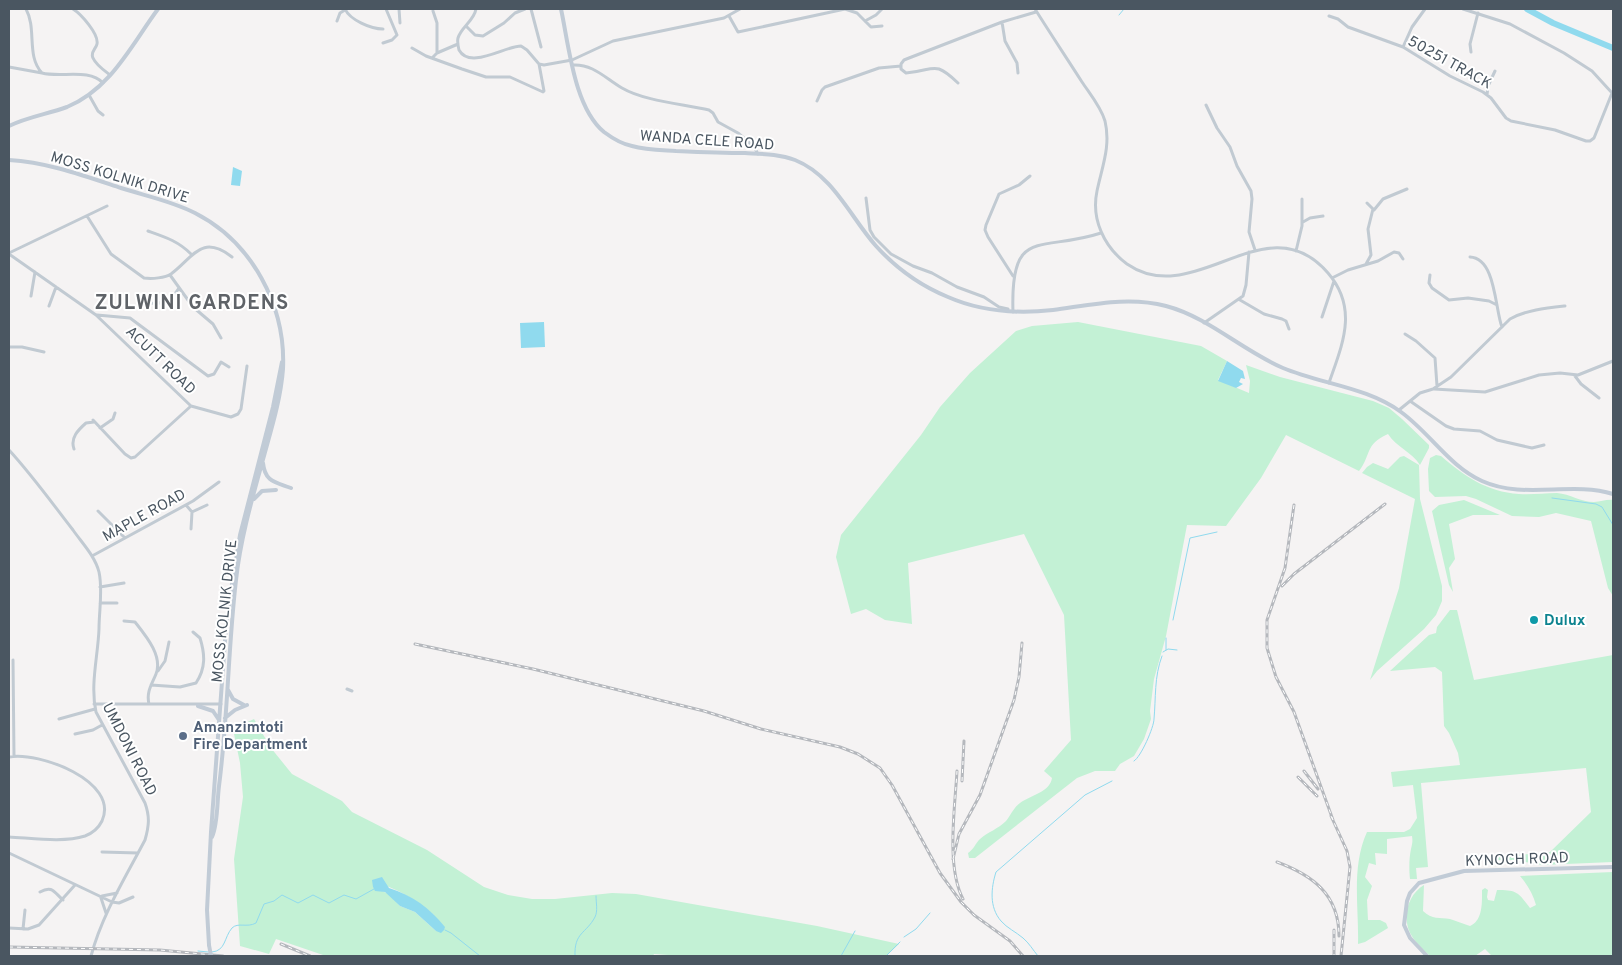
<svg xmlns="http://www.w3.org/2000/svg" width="1622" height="965" font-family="Overpass,sans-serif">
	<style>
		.green { fill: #c3f1d5; fill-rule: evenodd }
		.water { fill: #90daee }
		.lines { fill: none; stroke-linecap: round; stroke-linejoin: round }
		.stream { stroke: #90daee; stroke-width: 1 }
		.river { stroke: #90daee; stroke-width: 6 }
		.street { stroke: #c1cad2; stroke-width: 3 }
		.secondary { stroke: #c1cbd6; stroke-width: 4 }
		.rail-casing { stroke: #b5b8bd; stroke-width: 3 }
		.rail { stroke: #fff; stroke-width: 1; stroke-dasharray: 4; stroke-linecap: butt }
		.secondary-bridge { stroke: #c1cbd6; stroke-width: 4 }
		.culture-dot { fill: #0f9aa8; stroke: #fff; stroke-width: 2 }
		.service-dot { fill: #5c6f8a; stroke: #fff; stroke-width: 2 }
		.labels { text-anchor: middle; stroke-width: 4; stroke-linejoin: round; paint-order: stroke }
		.street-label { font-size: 15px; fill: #4a5661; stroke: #fff }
		.culture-label { font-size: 15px; font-weight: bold; fill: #0d838f; stroke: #fff; text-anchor: start }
		.service-label { font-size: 15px; font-weight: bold; fill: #4e5e75; stroke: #fff; text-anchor: start }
		.district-label { font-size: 20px; font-weight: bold; letter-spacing: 1px; fill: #5f6368; stroke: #fff }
	</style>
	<rect width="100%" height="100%" fill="#f5f3f3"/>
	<path class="green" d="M1078,322L1201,346L1227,361L1218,380L1249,393L1250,381L1246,365L1280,377L1373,401L1389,408L1402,419L1429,445V448L1420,465C1412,452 1396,447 1388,434C1364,445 1372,454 1359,471L1286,435L1261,478L1226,526L1187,525L1166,636L1154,679L1150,711L1151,719L1144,739L1134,756L1120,764L1115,771H1095L1077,778L975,858H969L968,853C974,849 975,844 980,839C988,832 998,829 1006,821C1011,815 1014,807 1020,803C1031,795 1050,792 1052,778L1044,771L1071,740L1064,615L1024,534L908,563L912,624L885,620L866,609L851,614L836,557L841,535L921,435L940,407L970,373L1016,331L1032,326Z
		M1436,455L1441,456C1464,476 1487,492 1519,494C1531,495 1544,493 1557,493C1570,494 1581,502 1594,502C1601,502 1607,499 1613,500V596L1608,588L1591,521L1556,513L1539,517L1512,516L1476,499L1466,496L1435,497L1429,491L1428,469L1430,458Z
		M1404,456L1419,465L1420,499L1442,586V601L1436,615L1424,629L1377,671L1370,680L1399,588L1415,499L1362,473L1367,467L1373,463L1388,469L1400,457Z
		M1464,500L1500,515H1473L1449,524L1455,559L1449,568L1453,592L1449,585L1432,511L1439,505Z
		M1450,610H1457L1474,680L1613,655V862L1542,865L1515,860H1488V858L1550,852L1591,812L1586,768L1421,783L1428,867L1416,868L1417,879H1410C1409,870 1409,858 1411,849C1412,844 1413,842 1412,836L1387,839V854L1375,853L1376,865L1369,863L1365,877L1372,886L1367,900L1368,920H1380L1386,923L1388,928L1365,942L1358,944C1359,907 1351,867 1367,832H1404L1410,829L1417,818L1413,785L1393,787L1391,772L1460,765L1458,753L1449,733L1444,726L1442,672L1435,667L1390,671L1429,635L1436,633L1437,627Z
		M254,719L271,748L292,774L342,801L352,812L427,850L484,887L508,895L532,899H555L612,893L636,894L817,926L899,944L886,956H682L654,954L653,956H326L276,939L269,954L240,946L234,859L243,797L240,763L233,729ZM373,882C396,887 416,900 434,915L436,931L415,912L400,906L389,894L373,887Z
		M1613,872V956H1492L1485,949L1475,956H1430C1424,951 1418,945 1413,938C1401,921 1406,896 1424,885L1423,911C1432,920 1440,917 1450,919C1457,921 1463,924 1470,926C1483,921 1482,902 1482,890L1485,888L1488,890L1487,897L1488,900L1494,901L1497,890C1517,890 1518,892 1530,908L1536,905C1533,894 1527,884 1520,876Z"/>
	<path class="water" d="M233,167L242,171L240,186L231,185Z
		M544,322L545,347L521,348L520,323Z
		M1227,361L1243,371L1245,379L1241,378L1239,382L1243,384L1236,388L1218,381Z
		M382,877L389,888C412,895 430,908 445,927L444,930L441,933L436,931L415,912L400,906L385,892L375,891L373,887L372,880Z"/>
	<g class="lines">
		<path class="stream" d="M1119,15L1124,9
			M1552,498L1596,504L1602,507L1613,525
			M1173,620L1190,538L1217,532
			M1166,638V650
			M1163,652L1168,649L1177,650
			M1134,761C1141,757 1154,727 1154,719C1156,698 1154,677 1162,656
			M445,930L451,933L480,956
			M904,937L916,929L930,913
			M198,951L208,952
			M212,952C226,951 224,937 232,928C238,922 247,928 256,923L264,904L274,901L282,895L298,903L313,895L329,903L344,895L356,899L374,889
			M575,956C574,932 586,934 595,917C598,911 596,903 596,896
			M841,956L855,931
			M886,956L900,942
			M1038,956C1033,950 1029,943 1023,938C1016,932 1007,928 1001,921C989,907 991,888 996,872L1085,795L1112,781"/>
		<path class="river" d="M1527,9L1553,23L1613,48"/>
		<path class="street" d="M26,9C37,29 26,56 42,73C61,78 89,68 103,83
			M73,9C81,14 99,34 97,44C96,49 90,52 93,58C96,65 105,71 110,75
			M345,9C350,20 371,29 383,29
			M399,9L400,23
			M476,9C474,21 461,27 458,38C457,42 458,46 459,50C470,70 505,46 521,46L527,50L539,64L544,65L572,60L613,41L724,18L740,9
			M531,9L541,47
			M1035,9C1050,33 1066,57 1082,82C1090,94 1101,107 1105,121C1111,146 1102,167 1097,191C1091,219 1104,247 1127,264C1195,311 1266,201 1328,273C1359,309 1342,345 1329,383
			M1463,9L1510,24L1564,53L1592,71L1613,94
			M433,11L437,23V53
			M729,16L738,32L845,9L857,13L871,27L882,26
			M1329,16L1338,19L1348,27L1403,47L1450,76L1483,92L1491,98L1506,118L1511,121L1555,130L1586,141H1590L1594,138L1612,93
			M337,21L340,13L345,10
			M865,21L876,15L882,9
			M1002,22L1005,41L1017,63L1018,73
			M466,26L475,35L483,36L504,23L515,13L525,9
			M383,43L392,40L397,35L386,9
			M1403,47L1412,27L1425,9
			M412,48L426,56L462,69L486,77H510L543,92L544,91L539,64
			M1471,52L1470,44L1478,13
			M432,58L437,53L458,44
			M573,65C593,64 605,78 622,88C644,101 683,104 709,110L713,113L718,122L738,133L754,147L758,154
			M9,67L42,73
			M958,83C933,59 935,71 906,73L901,69V64L904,60L909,58L1002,22L1036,12
			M89,95L98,111L103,115
			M1487,95L1488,86L1495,71
			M817,101L822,90L825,87L879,68L901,66
			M1206,105L1217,128L1230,147L1237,166L1251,191L1252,199L1249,232L1255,250
			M866,198L870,230L874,237L891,254L913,266L932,273L957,287L984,297L999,307L1008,309
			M1374,210L1383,199L1407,189
			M87,216L111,254L144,278C152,279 165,278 171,274C193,258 201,233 232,257
			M1303,222L1310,218L1323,216
			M148,231C165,237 178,241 191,254
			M1296,251L1302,226V199
			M9,253L107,206
			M9,254L96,315L191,406L231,417L238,414L241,409L247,366
			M1470,257C1496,258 1495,310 1502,327
			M1366,264L1371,255L1368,229L1373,209L1367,203
			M170,275L193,307L213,324L221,338
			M1430,275L1429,283L1432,288L1449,300L1468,298L1489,301L1497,305
			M1013,276L988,237L985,230L986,225L999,194L1019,185L1030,176
			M1332,278L1348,270L1378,261L1394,252L1399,253L1403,259
			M31,296L35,272
			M1240,300L1264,314L1282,319L1286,321L1289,329
			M150,303C164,305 172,299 179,288
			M49,306L56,287
			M1013,312C1010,225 1040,253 1101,233
			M97,315L130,318L208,376L214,374L221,362L229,367
			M1322,317L1334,281
			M1204,323L1243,296L1246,285L1249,252
			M1405,334L1416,341L1435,358L1437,386
			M9,347H22L44,352
			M1575,376L1581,384L1599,398
			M1434,389L1485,392L1539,375L1560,373L1578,375L1613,361
			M1410,401L1446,426L1454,429L1480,431L1497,440L1532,448L1544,445
			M1399,410L1420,393L1433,389L1451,377L1510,319C1526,310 1546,308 1565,306
			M93,420L125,454L131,458L135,457L191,406
			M100,428L113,419L115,413
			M74,449C70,438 78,430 86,423L94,422
			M9,450C32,475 52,503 73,530C82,543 95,556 99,572C103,590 99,611 99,629C98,656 90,685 96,712L145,803C150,817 149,826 145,840C125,878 102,915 91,956
			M186,505L192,512L207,505
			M98,511L125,538
			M191,529L192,512
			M92,556L193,501L219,482
			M100,587L124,583
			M100,603H117
			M124,621L135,622C146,636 163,656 156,674C152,684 146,692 149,704
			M13,660L14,756
			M158,671L165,661L169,642
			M151,685L180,687L196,683C206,668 205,654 200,638L193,632
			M347,689L352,691
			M94,704H221
			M59,719L95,709
			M75,734L93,730L102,725
			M9,757C38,751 120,781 102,821C98,829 93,833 85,836C64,843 31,838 9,837
			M102,852L138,853
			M9,853L112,902L119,903L133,897
			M40,892C52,885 54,892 63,900
			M102,896L117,893
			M101,898L106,913
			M9,928L28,929L39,925L75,885
			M23,929L25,910"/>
		<path class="secondary" d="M561,9C569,46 574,107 604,132C612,138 622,144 632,146C646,150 661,150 676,151C699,152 722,153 745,153C762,154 779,154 795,160C833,175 851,218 876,246C896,268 921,286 948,297C982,312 1017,314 1053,310C1091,305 1128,296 1166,306C1208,317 1243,351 1283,368C1321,384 1367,387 1401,412C1430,433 1449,466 1482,481C1524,500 1571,481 1613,494
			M9,126C27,117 48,114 67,107C111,89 132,44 158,9
			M9,160C47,162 85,176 121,188C146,196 172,201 195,213C252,242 286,306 283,369C281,395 274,420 267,445C255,489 241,534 236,580C228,648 228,717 219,786C217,801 218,824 212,837
			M263,463C265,482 275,482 291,488
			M254,499L262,491L276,490
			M228,690L233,699L244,705
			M198,706L213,711L219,720
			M225,718L235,710L247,705
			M209,945L207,910L211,832L226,627L231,590L240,535L273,407L282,362
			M1427,956L1410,938L1404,925L1407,901L1410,893L1419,883L1464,871L1613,867"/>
		<g class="rail-casing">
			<path id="rail" d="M1294,505L1285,568L1267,620V648L1276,677L1294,712L1333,820
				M1282,586L1294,574L1385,504
				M415,644L533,669L704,711L761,729L840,747L858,754L880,768L892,785L940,873L961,902L974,915L1010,941L1023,956
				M957,771C955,807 946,867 963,899
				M1304,771L1318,789
				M1298,777L1317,796
				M962,781L964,741
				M1331,816L1347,851L1350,867L1341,956
				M953,859L959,834L980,795L1014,700L1019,677L1022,643
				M1277,862C1312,875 1339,894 1339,936
				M1334,930V956
				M281,944L310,956
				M9,947L160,950L223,956"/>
		</g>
		<use href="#rail" class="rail"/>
		<path class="secondary-bridge" d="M209,945L211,956"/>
	</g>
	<circle class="culture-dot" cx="1534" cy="620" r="5"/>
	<circle class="service-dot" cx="183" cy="736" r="5"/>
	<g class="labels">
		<g class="street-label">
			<text transform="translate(1450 62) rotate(29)" y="5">50251 TRACK</text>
			<text transform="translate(707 140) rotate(4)" y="5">WANDA CELE ROAD</text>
			<text transform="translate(120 177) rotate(17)" y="5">MOSS KOLNIK DRIVE</text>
			<text transform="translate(161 360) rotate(44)" y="5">ACUTT ROAD</text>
			<text transform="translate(144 515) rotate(-29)" y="5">MAPLE ROAD</text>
			<text transform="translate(224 611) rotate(-84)" y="5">MOSS KOLNIK DRIVE</text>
			<text transform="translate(130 749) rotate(63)" y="5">UMDONI ROAD</text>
			<text transform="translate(1517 859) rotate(-2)" y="5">KYNOCH ROAD</text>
		</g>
		<g class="culture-label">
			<text x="1544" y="625">Dulux</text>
		</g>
		<g class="service-label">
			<text x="193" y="732">Amanzimtoti<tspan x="193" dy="17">Fire Department</tspan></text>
		</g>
		<g class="district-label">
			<text x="192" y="309">ZULWINI GARDENS</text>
		</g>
	</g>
	<rect width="1622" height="965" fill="none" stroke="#4a5661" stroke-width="20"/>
</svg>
